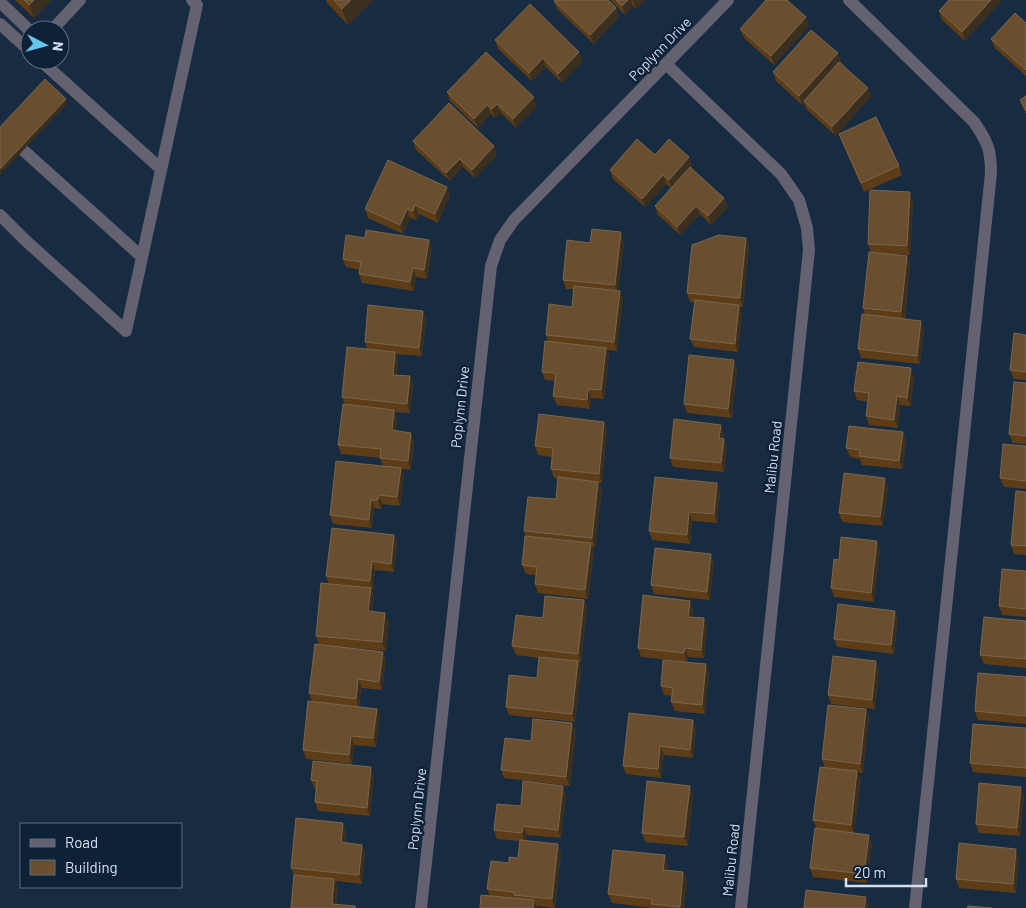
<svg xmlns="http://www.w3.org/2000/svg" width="1026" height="908" font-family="Barlow,sans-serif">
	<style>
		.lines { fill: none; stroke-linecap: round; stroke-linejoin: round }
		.minor { stroke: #646270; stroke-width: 12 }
		.wall { fill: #5c3d18 }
		.shaded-wall { fill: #3b2f1f }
		.building { fill: #694f2f; stroke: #7a664d }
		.labels { text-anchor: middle; stroke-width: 4.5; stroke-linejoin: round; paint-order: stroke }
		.street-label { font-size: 14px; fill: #d4e0ef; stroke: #0e2137 }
	</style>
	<rect width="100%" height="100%" fill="#172b41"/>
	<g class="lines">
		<path class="minor" d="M849,0L974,122C987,141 991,149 991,173L915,908
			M0,2L30,31
			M0,24L30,51
			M52,30L80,0
			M40,60L161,169
			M666,64L781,174L799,200L807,228L809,250L741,908
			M23,150L142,257
			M0,215L25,240L126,331
			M126,331L197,5L192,0
			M421,908L491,266L500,240L514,220L728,0"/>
	</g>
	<path class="wall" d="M15,0H51L34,18Z
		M326,0H373L348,25L327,3Z
		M610,0H645L636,9L633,6L625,15Z
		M949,0H1002L965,41L942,20L939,11Z
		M554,1L616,8L619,17L594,44L557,9Z
		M806,17L809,26L774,65L744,38L740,29Z
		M1026,23V76L995,48L991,39Z
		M495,40L583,61L562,83L546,67L532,81L498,49Z
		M841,62L871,96L836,136L807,110L804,103L802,105L776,81L773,72Z
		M447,92L537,106L516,128L501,113L495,118L491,114L478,128L450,101Z
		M1026,96V114L1020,100Z
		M839,134L899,166L902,175L864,192Z
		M413,141L494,146L497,155L475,178L463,167L450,181L416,150Z
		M655,155L693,166L691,168L724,198L728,207L711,225L700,214L680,235L658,215L655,206L671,188L666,184L645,207L613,179L610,170Z
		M447,187L450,196L438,223L419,214L416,220L410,218L403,234L368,218L365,209Z
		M913,201L910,255L891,254L907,256L910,265L905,319L924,330L920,364L861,358L858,349L865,314L863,308L871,252L868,244Z
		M746,238L749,247L743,307H740L742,314L738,352L694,347L690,339L695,302H690L687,293Z
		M624,241L618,291H620L623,300L617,351L607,350L609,356L604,399L591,398L590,409L557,405L553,396L555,381L545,380L542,372L548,341L546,335L572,307L574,289H566L563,280L590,243Z
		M432,249L427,279L416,277L414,291L362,283L359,274L360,270L346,267L343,259Z
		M423,311L426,320L422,356L396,354L398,361L397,375L410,376L413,385L410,413L395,412L397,419L396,431L411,433L414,442L411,470L401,469L404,477L400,506L382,504L381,509L374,508L372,528L333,524L330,515L383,466L380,458L341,454L338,445L345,404L342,397L367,349L365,342Z
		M1026,335V380L1014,379L1010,370Z
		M737,369L732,418L687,413L684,404Z
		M914,377L911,406L900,405L898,428L869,425L866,416L868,402L857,400L854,391Z
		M1026,383V444L1013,443L1009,434Z
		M604,422L607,430L602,483H599L602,490L595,547H592L594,552L588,599L538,593L535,584L536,575L526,574L522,565L526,536L524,531L556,499L558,479L554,478L551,469L552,457L538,455L535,446Z
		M903,432L906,441L903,469L862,465L860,459L850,457L846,448Z
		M724,433L723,439L727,448L724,472L673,467L670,458Z
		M1026,446V489L1004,487L1000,478Z
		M717,483L720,492L717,523L692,521L690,544L652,540L649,531Z
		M888,487L883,526L842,522L839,513Z
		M1026,492V555L1014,554L1011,545Z
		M394,535L397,544L394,572L375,570L373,589H371L374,597L372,612L385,613L389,622L386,651L342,647L383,652L386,661L382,690L362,688L359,707L377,709L380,717L376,747L354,745L352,764L306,759L303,750L312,702L309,693L319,644L316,636L329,584L326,576Z
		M880,550L874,602L834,597L831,588L839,560Z
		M714,563L710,600L654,594L651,585Z
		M1026,571V617L1002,615L999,606Z
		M584,600L587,608L581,662H579L581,670L575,722L509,715L506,707L537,678L539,658L516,655L512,646L543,618Z
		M690,601L693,609L692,617L704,618L707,627L704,658L688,657L687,662L641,657L638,648Z
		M898,620L894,654L837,647L834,639Z
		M1026,621V668L984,664L980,655Z
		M706,664L709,673L705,714L675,711L671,702L672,696L664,695L661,686Z
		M879,670L875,709L831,704L828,695Z
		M1026,677V724L978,720L975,711Z
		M866,709L869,718L863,773L858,772L861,780L854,833L872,844L867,883L813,877L810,868L817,829L813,820L825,768L822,759Z
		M693,720L696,729L693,758L664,755L661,778L626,774L623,766Z
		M572,723L576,732L570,786L504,778L501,770L531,741Z
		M1026,728V777L973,772L970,763Z
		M374,776L370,816L318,811L315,802L316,789H315L311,780Z
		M566,794L561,838L527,835L526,840L561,853L555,908L536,906L490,896L487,889L509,863L518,858L520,841L497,839L494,830L521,806Z
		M693,795L688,846L645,842L642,833Z
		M1024,795L1020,836L979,833L976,824Z
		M346,832L345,843L362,845L365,854L362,884L335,881L338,888L336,905L355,906L356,908H291L294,876L291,868Z
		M1019,857L1016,893L959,888L956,879Z
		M668,864L667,870L683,872L687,881L684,908H653L612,903L608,894Z"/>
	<path class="shaded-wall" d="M34,0H51L34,18L29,5Z
		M351,0H373L348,25L342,9Z
		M628,0H631L633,6L625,15L622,6Z
		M633,0H645L636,9Z
		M991,0H1002L965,41L962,32Z
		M616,8L619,17L594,44L590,35Z
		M806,17L809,26L774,65L771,56Z
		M579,52L583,61L562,83L558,74Z
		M838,53L841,62L805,102L804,101V103L802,105L799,96Z
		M543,58L546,67L532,81L529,73Z
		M868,88L871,96L836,136L832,127Z
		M534,97L537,106L516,128L513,119Z
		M66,99L67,104L0,175V169Z
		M497,104L501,113L495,118L492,109Z
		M487,105L491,114L478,128L474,119Z
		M494,146L497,155L475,178L472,170Z
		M689,157L693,166L672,189L669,180Z
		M460,159L463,167L450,181L446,173Z
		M663,175L666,184L645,207L642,199Z
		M447,187L450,196L438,223L435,214Z
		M910,192L913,201L910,255L907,246Z
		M724,198L728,207L711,225L708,216Z
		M415,205L419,214L416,220L413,211Z
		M696,206L700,214L680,235L677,227Z
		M407,209L410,218L403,234L400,225Z
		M621,232L624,241L618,294L615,285Z
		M746,238L749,247L743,307L740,298Z
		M429,240L432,249L427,279L424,270Z
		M907,256L910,265L904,320L901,312Z
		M413,268L416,277L414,291L410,282Z
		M620,291L623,300L617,351L614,342Z
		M739,305L742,314L738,352L735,344Z
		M423,311L426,320L422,356L419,348Z
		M921,321L924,330L920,364L917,356Z
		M606,348L609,356L604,399L601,390Z
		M395,352L398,361L396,383L393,375Z
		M734,360L737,369L732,418L728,409Z
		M911,368L914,377L911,406L907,398Z
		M410,376L413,385L410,413L407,404Z
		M588,389L591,398L590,409L587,400Z
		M897,396L900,405L898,428L894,420Z
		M394,410L397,419L395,439L392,430Z
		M604,422L607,430L602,483L599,474Z
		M721,425L724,433L722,447L719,438Z
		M903,432L906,441L903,469L899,461Z
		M411,433L414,442L411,470L408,461Z
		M724,439L727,448L724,472L721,463Z
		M401,468L404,477L400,506L397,497Z
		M885,478L888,487L883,526L880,517Z
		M598,482L602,490L595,547L592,538Z
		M717,483L720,492L717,523L714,514Z
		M379,495L382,504L381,509L378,500Z
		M371,500L374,508L372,528L369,520Z
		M689,512L692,521L690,544L687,535Z
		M394,535L397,544L394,572L391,564Z
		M877,541L880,550L874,602L871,593Z
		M591,543L594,552L588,599L585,590Z
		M711,554L714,563L710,600L707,592Z
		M372,561L375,570L373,589L370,581Z
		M371,588L374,597L371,620L368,611Z
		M584,600L587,608L581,662L578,654Z
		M690,601L693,609L691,625L688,617Z
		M895,611L898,620L894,654L891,645Z
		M385,613L389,622L386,651L382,642Z
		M704,618L707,627L704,658L701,650Z
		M685,648L688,657L687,662L684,653Z
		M383,652L386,661L382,690L379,682Z
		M578,661L581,670L575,722L572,714Z
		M876,661L879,670L875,709L872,700Z
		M706,664L709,673L705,714L702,705Z
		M358,679L362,688L359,707L356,699Z
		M377,709L380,717L376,747L373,738Z
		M866,709L869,718L863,773L860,764Z
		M693,720L696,729L693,758L690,750Z
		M572,723L576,732L570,786L566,777Z
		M351,736L354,745L352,764L349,755Z
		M660,746L664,755L661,778L658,769Z
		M371,767L374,776L370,816L367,808Z
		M857,771L861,780L854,834L851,825Z
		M563,786L566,794L561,838L558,830Z
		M690,786L693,795L688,846L684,837Z
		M1021,787L1024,795L1020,836L1017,828Z
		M343,823L346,832L344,851L341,842Z
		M523,826L527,835L525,842L522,833Z
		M869,835L872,844L867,883L864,874Z
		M558,844L561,853L555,908L552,899Z
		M362,845L365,854L362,884L359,875Z
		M1016,849L1019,857L1016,893L1013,884Z
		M665,855L668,864L666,879L663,870Z
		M683,872L687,881L684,908H680Z
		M334,879L338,888L335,908L332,904Z
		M866,897L869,906V908H864Z
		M534,900L537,908H533Z"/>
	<path class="building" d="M24,0H34L29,5Z
		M334,0H351L342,9Z
		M555,0H608L616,8L590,35L554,1Z
		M616,0H628L622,6Z
		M766,0H787L806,17L771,56L740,29Z
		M949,0H991L962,32L939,11Z
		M530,4L579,52L558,74L543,58L529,73L495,40Z
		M1015,13L1026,23V70L991,39Z
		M811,30L838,53L799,96L773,72Z
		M486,52L534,97L513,119L497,104L492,109L487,105L474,119L447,92Z
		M839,62L868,88L832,127L804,101Z
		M45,79L66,99L0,169V127Z
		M1026,96V111L1020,100Z
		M449,103L494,146L472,170L460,159L446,173L413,141Z
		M876,117L899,166L861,183L839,134Z
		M637,139L655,155L669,139L689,157L669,180L663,175L642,199L610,170Z
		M388,160L447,187L435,214L415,205L413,211L407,209L400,225L365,209Z
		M690,167L724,198L708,216L696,206L677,227L655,206Z
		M870,190L910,192L907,246L868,244Z
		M592,229L621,232L615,285L563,280L567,240L590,243Z
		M366,230L429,240L424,270L413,268L410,282L359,274L361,262L343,259L346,235L365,238Z
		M719,235L746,238L740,298L687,293L692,245Z
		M869,252L907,256L901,312L863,308Z
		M574,286L620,291L614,342L546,335L549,304L572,307Z
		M695,300L739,305L735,344L690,339Z
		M368,305L423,311L419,348L365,342Z
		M862,314L921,321L917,356L858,349Z
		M1014,333L1026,335V372L1010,370Z
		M545,341L606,348L601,390L588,389L587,400L553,396L556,373L542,372Z
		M347,347L395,352L393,375L410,376L407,404L342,397Z
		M689,355L734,360L728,409L684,404Z
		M858,362L911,368L907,398L897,396L894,420L866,416L869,393L854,391Z
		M1014,382L1026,383V436L1009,434Z
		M343,404L394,410L392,430L411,433L408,461L380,458L381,449L338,445Z
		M539,414L604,422L599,474L551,469L553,448L535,446Z
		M674,419L721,425L719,438L724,439L721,463L670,458Z
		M849,426L903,432L899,461L859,456L860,450L846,448Z
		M1003,444L1026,446V481L1000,478Z
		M336,461L401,468L397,497L379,495L378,500H371L369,520L330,515Z
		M844,473L885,478L880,517L839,513Z
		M558,477L598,482L592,538L524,531L528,497L556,499Z
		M655,477L717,483L714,514L689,512L687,535L649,531Z
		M1016,491L1026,492V546L1011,545Z
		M332,528L394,535L391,564L372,561L370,581L326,576Z
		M525,536L591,543L585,590L535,584L537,567L522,565Z
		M841,537L877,541L871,593L831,588L834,559L839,560Z
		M655,548L711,554L707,592L651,585Z
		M1002,569L1026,571V609L999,606Z
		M321,583L371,588L368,611L385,613L382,642L316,636Z
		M643,595L690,601L688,617L704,618L701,650L685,648L684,653L638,648Z
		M545,596L584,600L578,654L512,646L516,615L543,618Z
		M838,604L895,611L891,645L834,639Z
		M984,617L1026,621V659L980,655Z
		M315,644L383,652L379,682L358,679L356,699L309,693Z
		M833,656L876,661L872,700L828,695Z
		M539,657L578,661L572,714L506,707L509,675L537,678Z
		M663,660L706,664L702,705L671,702L673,688L661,686Z
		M978,673L1026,677V716L975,711Z
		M308,701L377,709L373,738L351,736L349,755L303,750Z
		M828,705L866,709L860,764L822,759Z
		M629,713L693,720L690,750L660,746L658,769L623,766Z
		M533,719L572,723L566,777L501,770L505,738L531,741Z
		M973,724L1026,728V768L970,763Z
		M313,761L371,767L367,808L315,802L317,781L311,780Z
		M820,767L857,771L851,825L813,820Z
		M523,781L563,786L558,830L523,826L522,833L494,830L497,804L521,806Z
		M647,781L690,786L684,837L642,833Z
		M979,783L1021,787L1017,828L976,824Z
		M296,818L343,823L341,842L362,845L359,875L291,868Z
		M815,828L869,835L864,874L810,868Z
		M520,840L558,844L552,899L514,895V892L487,889L491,861L509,863V857L518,858Z
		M959,843L1016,849L1013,884L956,879Z
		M613,850L665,855L663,870L683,872L680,907L651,904L652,899L608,894Z
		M294,875L334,879L332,904L355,906V908H291Z
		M806,890L866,897L864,908H804Z
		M481,895L534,900L533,908H480Z
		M968,906L992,908H967Z"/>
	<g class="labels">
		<g class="street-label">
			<text transform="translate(660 49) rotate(-46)" y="5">Poplynn Drive</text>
			<text transform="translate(460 407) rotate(-84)" y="5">Poplynn Drive</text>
			<text transform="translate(773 457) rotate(-84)" y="5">Malibu Road</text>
			<text transform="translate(417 809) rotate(-84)" y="5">Poplynn Drive</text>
			<text transform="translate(731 860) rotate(-84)" y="5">Malibu Road</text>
		</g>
	</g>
	<rect x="20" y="823" width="162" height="65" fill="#0e2137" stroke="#5d6d81"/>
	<rect x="30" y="839" width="25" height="8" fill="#646270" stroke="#5d6d81"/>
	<text x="65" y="848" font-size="15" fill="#d4e0ef">Road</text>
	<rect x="30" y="860" width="25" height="15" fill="#694f2f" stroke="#5d6d81"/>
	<text x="65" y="873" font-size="15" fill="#d4e0ef">Building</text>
	<g transform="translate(45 45) rotate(96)"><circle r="24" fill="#0e2137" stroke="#5d6d81"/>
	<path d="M0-4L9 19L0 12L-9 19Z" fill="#65c5ee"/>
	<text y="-8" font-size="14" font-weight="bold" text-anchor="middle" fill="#d4e0ef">N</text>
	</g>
	<path d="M846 878v8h80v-8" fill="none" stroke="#d4e0ef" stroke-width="2.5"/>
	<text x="854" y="878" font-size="15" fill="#d4e0ef" stroke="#0e2137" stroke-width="4" paint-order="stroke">20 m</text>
</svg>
